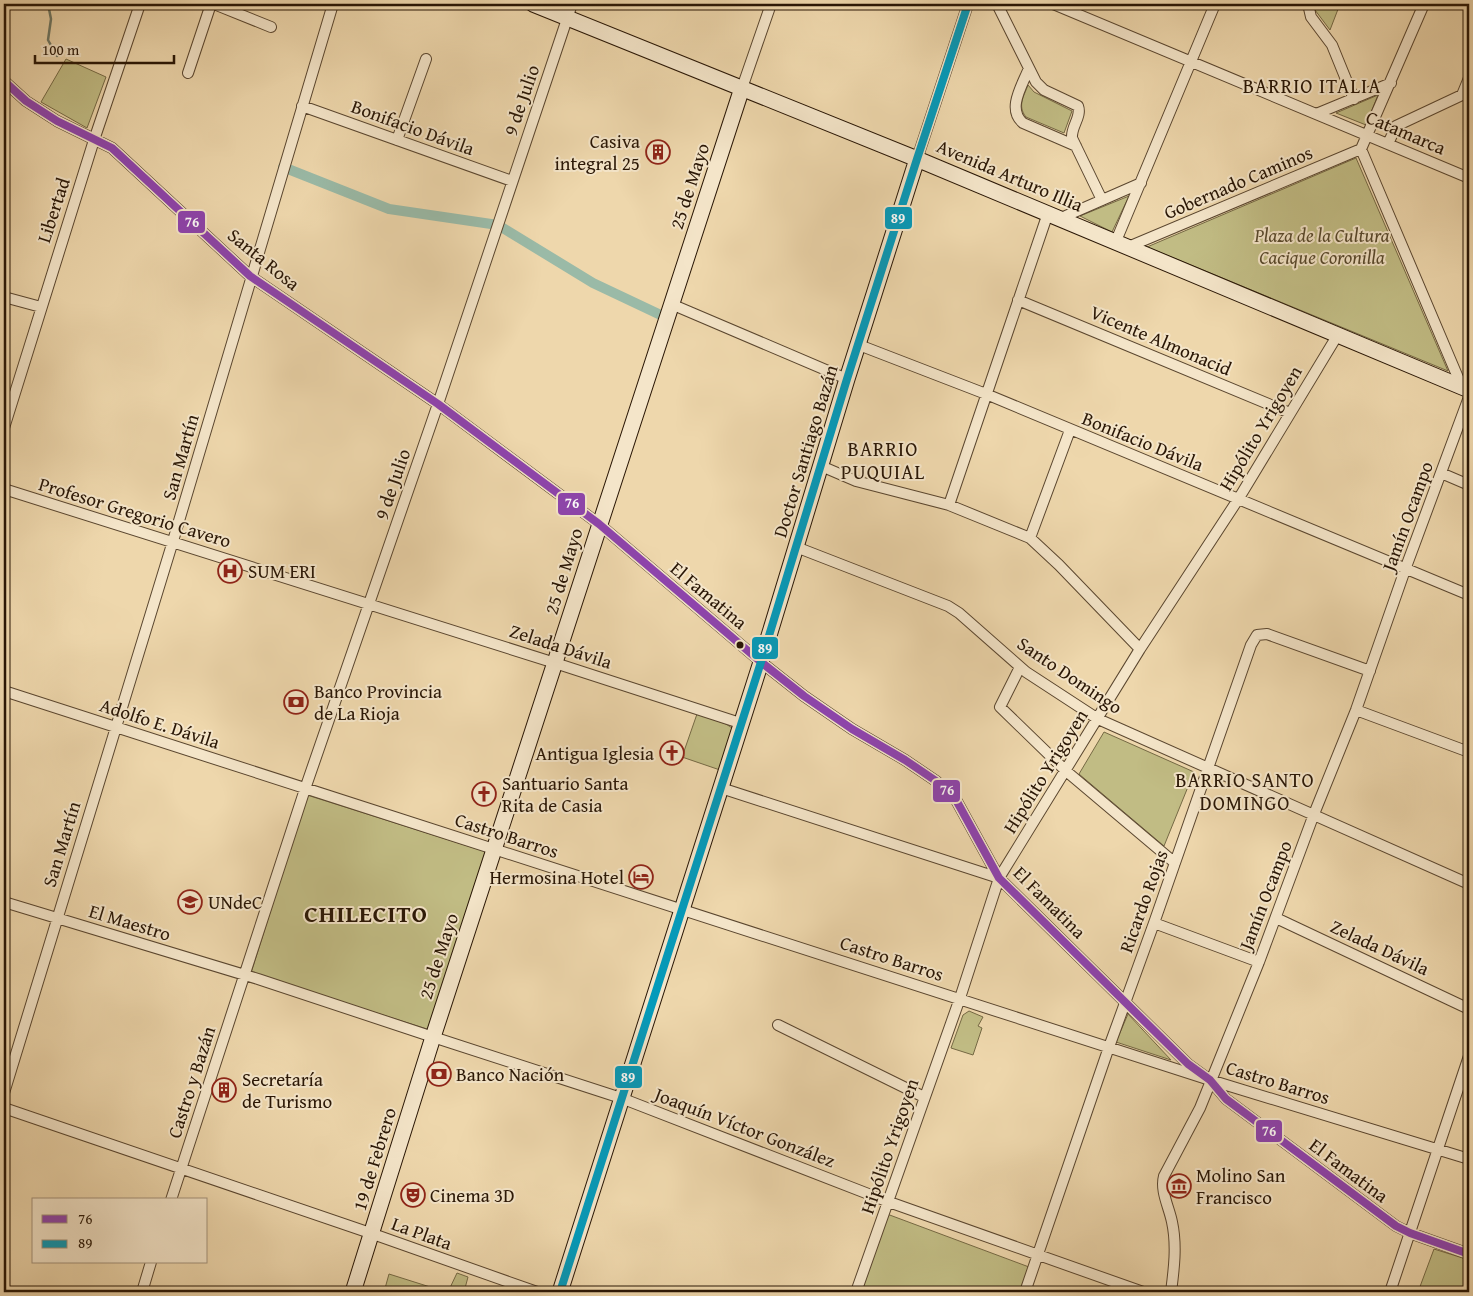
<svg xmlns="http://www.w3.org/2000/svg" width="1473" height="1296" font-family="'Gentium Book Plus',serif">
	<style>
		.green { fill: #c1bc84; stroke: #756944 }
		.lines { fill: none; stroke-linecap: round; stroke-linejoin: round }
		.stream { stroke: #6d7866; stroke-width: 2.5 }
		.canal { stroke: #9abaa7; stroke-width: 10 }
		.minor-casing { stroke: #5a462f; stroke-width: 12 }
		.secondary-casing { stroke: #291605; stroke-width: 17 }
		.minor { stroke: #f4e5c9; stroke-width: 10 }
		.secondary { stroke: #f4e5c9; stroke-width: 15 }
		.bus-1-casing { stroke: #f4e5c9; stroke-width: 11 }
		.bus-2-casing { stroke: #f4e5c9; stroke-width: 11 }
		.bus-1 { stroke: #8e44ad; stroke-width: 8 }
		.bus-2 { stroke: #049aba; stroke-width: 8 }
		.bus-dot { fill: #291605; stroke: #f4e5c9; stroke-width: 2 }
		.labels { text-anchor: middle; stroke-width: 4; stroke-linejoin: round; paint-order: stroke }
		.street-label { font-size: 19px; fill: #291605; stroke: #f4e5c9 }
		.poi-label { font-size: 19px; fill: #291605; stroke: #f4e5c9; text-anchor: start }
		.park-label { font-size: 19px; font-style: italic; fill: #57482b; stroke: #f4e5c9 }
		.neighbourhood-label { font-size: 20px; letter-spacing: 1px; fill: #291605; stroke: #f4e5c9 }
		.district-label { font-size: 24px; font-weight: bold; letter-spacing: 1px; fill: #291605; stroke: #f4e5c9 }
		.line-badge { stroke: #f4e5c9; stroke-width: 2 }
		.badge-label { font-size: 14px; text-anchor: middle; font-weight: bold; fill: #fff }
	</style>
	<rect width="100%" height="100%" fill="#eed7ac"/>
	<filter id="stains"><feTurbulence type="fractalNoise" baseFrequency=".004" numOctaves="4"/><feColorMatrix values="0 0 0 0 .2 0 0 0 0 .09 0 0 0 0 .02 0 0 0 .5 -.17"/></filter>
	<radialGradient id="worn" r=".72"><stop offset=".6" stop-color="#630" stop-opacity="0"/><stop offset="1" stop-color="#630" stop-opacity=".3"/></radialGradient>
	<path class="green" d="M1314,4H1340L1330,30L1315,10Z
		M66,59L106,77L87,128L41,102Z
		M1028,85L1034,92L1072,111L1064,133L1026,117C1017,106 1024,96 1028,85Z
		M1378,95L1366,125L1336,113Z
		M1356,158L1448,371L1147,247Z
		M1129,196L1112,232L1080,216Z
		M697,714L726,724L732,728L720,770L682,757Z
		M1104,732L1194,772L1164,846L1079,774Z
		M307,795L487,852L430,1030L251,973Z
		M969,1011L983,1017L978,1026L982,1028L973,1055L951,1048L963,1015Z
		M1128,1014L1171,1060L1116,1042Z
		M887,1214L1029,1267L1021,1292H859Z
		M1434,1249L1469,1260V1292H1418Z
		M457,1273L468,1277L464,1292H448Z
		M389,1274L446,1292H384Z"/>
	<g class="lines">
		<path class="stream" d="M48,4L51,19L48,40L57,56"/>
		<path class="canal" d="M283,167L389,209L498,225L593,283L667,318"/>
		<g class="minor-casing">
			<path id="minor" d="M214,4L271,27
				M997,4L1036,82L1044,90L1078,106C1082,117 1071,126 1072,138L1102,200
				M1053,4L1469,178
				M1308,4L1311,17L1332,45L1354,99
				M1424,4L1361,149L1462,387
				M1029,68C1023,84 1006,109 1023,123L1076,146
				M188,73L211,4
				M4,81L26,101L57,121L112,148L250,276L438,404L599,524L761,662L804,696L852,729L905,760L936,781L955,798L999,878L1188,1064L1210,1080L1226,1099L1396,1226L1410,1233L1469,1254
				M742,88L771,4
				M302,106L512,181
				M1316,114L1391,83
				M397,140L426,59
				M1388,144L1396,126L1462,95L1469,78
				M917,159L968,4
				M1061,218L1141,183
				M1116,241L1215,4
				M1128,247L1361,149
				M4,297L41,307
				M1018,300L1290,413
				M671,304L847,379
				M859,345L986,394L1469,595
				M4,428L94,140L140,4
				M821,466L856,481L949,505L1030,538L1059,565L1140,649
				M1441,473L1469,485
				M4,489L555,663L740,723
				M949,505L1048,213
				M1030,538L1070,430
				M796,547L948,606L959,613L1026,672L1098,719L1469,884
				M1020,667L1000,707L1066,771L1175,863
				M4,691L1210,1080L1469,1159
				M1356,710L1469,752
				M721,788L999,878
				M4,902L258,979L433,1037L621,1098L889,1202L1143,1292
				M1276,918L1469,1009
				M1154,923L1259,962
				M778,1025L924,1097
				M4,1093C59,909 118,726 173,541C227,362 279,183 333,4
				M4,1108L373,1234L537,1292
				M171,1200L305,789L438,404L572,4
				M142,1292L151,1262
				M856,1292L960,998L999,878L1140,649L1239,498L1337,336
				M1025,1292L1109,1047L1154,923L1251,645L1257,635L1267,634L1370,671
				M1171,1292C1174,1269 1177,1245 1172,1222C1169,1207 1160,1191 1164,1176L1200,1108L1259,962L1314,814L1356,710L1406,567L1469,397
				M1390,1292L1469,1056"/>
		</g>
		<g class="secondary-casing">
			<path id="secondary" d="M533,4L917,159L1469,390
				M353,1292L433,1037L742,88
				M560,1292L761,662L847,379L917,159"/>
		</g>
		<use href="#minor" class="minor"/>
		<use href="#secondary" class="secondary"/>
		<g class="bus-1-casing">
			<path id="bus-1" d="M4,81L26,101L57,121L112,148L250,276L438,404L599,524L761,662L804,696L852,729L905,760L936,781L955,798L999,878L1188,1064L1210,1080L1226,1099L1396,1226L1410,1233L1469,1254"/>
		</g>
		<g class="bus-2-casing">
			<path id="bus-2" d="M560,1292L761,662L847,379L917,159L968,4"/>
		</g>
		<use href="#bus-1" class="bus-1"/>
		<use href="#bus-2" class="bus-2"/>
	</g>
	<defs>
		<g id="building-ring" transform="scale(1.25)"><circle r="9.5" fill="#f4e5c9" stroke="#8f2418" stroke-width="1.5"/><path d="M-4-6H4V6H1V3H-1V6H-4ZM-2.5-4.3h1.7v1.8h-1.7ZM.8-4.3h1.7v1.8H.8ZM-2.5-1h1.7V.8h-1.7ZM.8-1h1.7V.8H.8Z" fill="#8f2418"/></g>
		<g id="hospital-ring" transform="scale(1.25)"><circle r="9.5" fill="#f4e5c9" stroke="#8f2418" stroke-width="1.5"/><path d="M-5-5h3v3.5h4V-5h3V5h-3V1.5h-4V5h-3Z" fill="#8f2418"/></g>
		<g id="bank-ring" transform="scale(1.25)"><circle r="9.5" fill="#f4e5c9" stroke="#8f2418" stroke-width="1.5"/><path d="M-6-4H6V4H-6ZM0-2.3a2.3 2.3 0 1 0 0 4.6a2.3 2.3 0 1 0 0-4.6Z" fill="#8f2418"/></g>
		<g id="church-ring" transform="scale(1.25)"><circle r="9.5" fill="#f4e5c9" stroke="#8f2418" stroke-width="1.5"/><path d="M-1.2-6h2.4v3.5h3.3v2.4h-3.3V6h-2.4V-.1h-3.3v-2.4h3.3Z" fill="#8f2418"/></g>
		<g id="hotel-ring" transform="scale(1.25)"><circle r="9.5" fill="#f4e5c9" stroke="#8f2418" stroke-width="1.5"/><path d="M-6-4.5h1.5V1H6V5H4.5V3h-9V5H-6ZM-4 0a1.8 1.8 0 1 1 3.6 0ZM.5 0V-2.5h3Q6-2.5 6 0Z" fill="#8f2418"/></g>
		<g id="university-ring" transform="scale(1.25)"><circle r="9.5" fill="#f4e5c9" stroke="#8f2418" stroke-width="1.5"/><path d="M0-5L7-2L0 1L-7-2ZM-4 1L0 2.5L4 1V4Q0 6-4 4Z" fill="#8f2418"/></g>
		<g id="museum-ring" transform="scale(1.25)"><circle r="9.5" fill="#f4e5c9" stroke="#8f2418" stroke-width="1.5"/><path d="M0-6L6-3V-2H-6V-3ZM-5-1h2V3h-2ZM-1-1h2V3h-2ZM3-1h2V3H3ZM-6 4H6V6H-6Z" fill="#8f2418"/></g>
		<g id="theatre-ring" transform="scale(1.25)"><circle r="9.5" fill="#f4e5c9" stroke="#8f2418" stroke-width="1.5"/><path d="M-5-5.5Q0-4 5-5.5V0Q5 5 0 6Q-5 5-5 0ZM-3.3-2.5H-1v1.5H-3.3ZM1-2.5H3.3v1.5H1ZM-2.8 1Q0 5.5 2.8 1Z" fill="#8f2418"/></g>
	</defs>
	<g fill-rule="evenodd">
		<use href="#building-ring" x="658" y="152"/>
		<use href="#hospital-ring" x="230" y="571"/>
		<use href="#bank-ring" x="296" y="702"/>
		<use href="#church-ring" x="672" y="753"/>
		<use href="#church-ring" x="484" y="794"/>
		<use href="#hotel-ring" x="641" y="877"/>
		<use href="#university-ring" x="190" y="902"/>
		<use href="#bank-ring" x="439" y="1074"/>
		<use href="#building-ring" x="224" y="1090"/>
		<use href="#museum-ring" x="1179" y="1186"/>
		<use href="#theatre-ring" x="413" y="1195"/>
	</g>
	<circle class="bus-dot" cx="740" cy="645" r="4.5"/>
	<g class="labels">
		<g class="street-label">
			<text transform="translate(521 100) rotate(-71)" y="7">9 de Julio</text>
			<text transform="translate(413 127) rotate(20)" y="7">Bonifacio Dávila</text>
			<text transform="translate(1406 132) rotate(23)" y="7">Catamarca</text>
			<text transform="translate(1010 175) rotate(23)" y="7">Avenida Arturo Illia</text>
			<text transform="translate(1238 182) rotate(-23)" y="7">Gobernado Caminos</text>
			<text transform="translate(689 186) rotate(-72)" y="7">25 de Mayo</text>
			<text transform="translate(53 210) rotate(-72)" y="7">Libertad</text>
			<text transform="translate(264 259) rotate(39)" y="7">Santa Rosa</text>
			<text transform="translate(1161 340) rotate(23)" y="7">Vicente Almonacid</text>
			<text transform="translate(1260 428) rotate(-59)" y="7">Hipólito Yrigoyen</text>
			<text transform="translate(1143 441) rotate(22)" y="7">Bonifacio Dávila</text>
			<text transform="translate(805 451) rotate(-73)" y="7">Doctor Santiago Bazán</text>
			<text transform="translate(180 457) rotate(-74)" y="7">San Martín</text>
			<text transform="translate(392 484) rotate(-71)" y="7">9 de Julio</text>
			<text transform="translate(135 512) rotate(17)" y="7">Profesor Gregorio Cavero</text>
			<text transform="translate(1407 516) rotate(-70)" y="7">Jamín Ocampo</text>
			<text transform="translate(563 571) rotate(-73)" y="7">25 de Mayo</text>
			<text transform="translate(709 595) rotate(40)" y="7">El Famatina</text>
			<text transform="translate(561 646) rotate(18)" y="7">Zelada Dávila</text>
			<text transform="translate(1070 675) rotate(34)" y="7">Santo Domingo</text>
			<text transform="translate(160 723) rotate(18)" y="7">Adolfo E. Dávila</text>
			<text transform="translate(1045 771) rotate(-58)" y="7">Hipólito Yrigoyen</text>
			<text transform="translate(507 835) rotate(18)" y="7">Castro Barros</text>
			<text transform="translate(61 844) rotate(-73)" y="7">San Martín</text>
			<text transform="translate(1265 895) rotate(-69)" y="7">Jamín Ocampo</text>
			<text transform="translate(1143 901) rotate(-70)" y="7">Ricardo Rojas</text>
			<text transform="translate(1050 902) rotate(45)" y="7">El Famatina</text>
			<text transform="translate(130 922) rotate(17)" y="7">El Maestro</text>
			<text transform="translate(1380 947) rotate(25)" y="7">Zelada Dávila</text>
			<text transform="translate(438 956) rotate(-72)" y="7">25 de Mayo</text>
			<text transform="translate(892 958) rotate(18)" y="7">Castro Barros</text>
			<text transform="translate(191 1082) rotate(-72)" y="7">Castro y Bazán</text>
			<text transform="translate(1278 1082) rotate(17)" y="7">Castro Barros</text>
			<text transform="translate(745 1127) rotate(21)" y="7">Joaquín Víctor González</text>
			<text transform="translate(889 1146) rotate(-71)" y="7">Hipólito Yrigoyen</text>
			<text transform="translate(374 1159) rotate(-73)" y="7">19 de Febrero</text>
			<text transform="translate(1349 1170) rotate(37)" y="7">El Famatina</text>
			<text transform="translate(422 1233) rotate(20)" y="7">La Plata</text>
		</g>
		<g class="poi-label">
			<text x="640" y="148" text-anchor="end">Casiva<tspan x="640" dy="22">integral 25</tspan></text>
			<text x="248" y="578">SUM ERI</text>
			<text x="314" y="698">Banco Provincia<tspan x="314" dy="22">de La Rioja</tspan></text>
			<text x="654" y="760" text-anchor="end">Antigua Iglesia</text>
			<text x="502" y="790">Santuario Santa<tspan x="502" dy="22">Rita de Casia</tspan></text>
			<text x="624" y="884" text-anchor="end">Hermosina Hotel</text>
			<text x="208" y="909">UNdeC</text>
			<text x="456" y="1081">Banco Nación</text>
			<text x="242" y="1086">Secretaría<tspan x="242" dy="22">de Turismo</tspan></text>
			<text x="1196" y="1182">Molino San<tspan x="1196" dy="22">Francisco</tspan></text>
			<text x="430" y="1202">Cinema 3D</text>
		</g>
		<g class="park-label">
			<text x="1322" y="242">Plaza de la Cultura<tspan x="1322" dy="22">Cacique Coronilla</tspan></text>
		</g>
		<g class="neighbourhood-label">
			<text x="1312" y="93">BARRIO ITALIA</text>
			<text x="883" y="456">BARRIO<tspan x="883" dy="23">PUQUIAL</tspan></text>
			<text x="1245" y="787">BARRIO SANTO<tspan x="1245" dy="23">DOMINGO</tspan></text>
		</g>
		<g class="district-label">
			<text x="366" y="922">CHILECITO</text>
		</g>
	</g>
	<g class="line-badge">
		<rect x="884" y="206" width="29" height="24" rx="5" fill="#049aba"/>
		<rect x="177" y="210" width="29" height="24" rx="5" fill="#8e44ad"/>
		<rect x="557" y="492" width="29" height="24" rx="5" fill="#8e44ad"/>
		<rect x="751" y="636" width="28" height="24" rx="5" fill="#049aba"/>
		<rect x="932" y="779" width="29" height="24" rx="5" fill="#8e44ad"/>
		<rect x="614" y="1065" width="29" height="24" rx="5" fill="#049aba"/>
		<rect x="1255" y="1119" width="28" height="24" rx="5" fill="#8e44ad"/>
	</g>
	<g class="badge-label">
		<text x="898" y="223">89</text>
		<text x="192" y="227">76</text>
		<text x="572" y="508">76</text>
		<text x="765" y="653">89</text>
		<text x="947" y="795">76</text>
		<text x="628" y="1082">89</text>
		<text x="1269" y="1136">76</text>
	</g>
	<rect width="1473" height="1296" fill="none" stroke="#eed7ac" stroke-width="20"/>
	<rect x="5" y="5" width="1463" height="1286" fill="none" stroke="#291605" stroke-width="2.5"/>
	<rect x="10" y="10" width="1453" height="1276" fill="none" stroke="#291605"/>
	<rect x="32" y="1198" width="175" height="65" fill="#f4e5c9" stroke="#a3927b"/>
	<rect x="42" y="1215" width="25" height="8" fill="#8e44ad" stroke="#a3927b"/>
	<text x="78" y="1224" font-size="15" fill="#291605">76</text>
	<rect x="42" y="1240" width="25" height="8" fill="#049aba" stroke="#a3927b"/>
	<text x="78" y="1248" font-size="15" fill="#291605">89</text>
	<path d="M35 55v8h139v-8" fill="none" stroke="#291605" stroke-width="2.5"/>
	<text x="42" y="55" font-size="15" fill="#291605" stroke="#f4e5c9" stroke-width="4" paint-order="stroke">100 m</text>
	<rect width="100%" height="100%" filter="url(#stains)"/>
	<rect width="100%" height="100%" fill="url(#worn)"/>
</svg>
